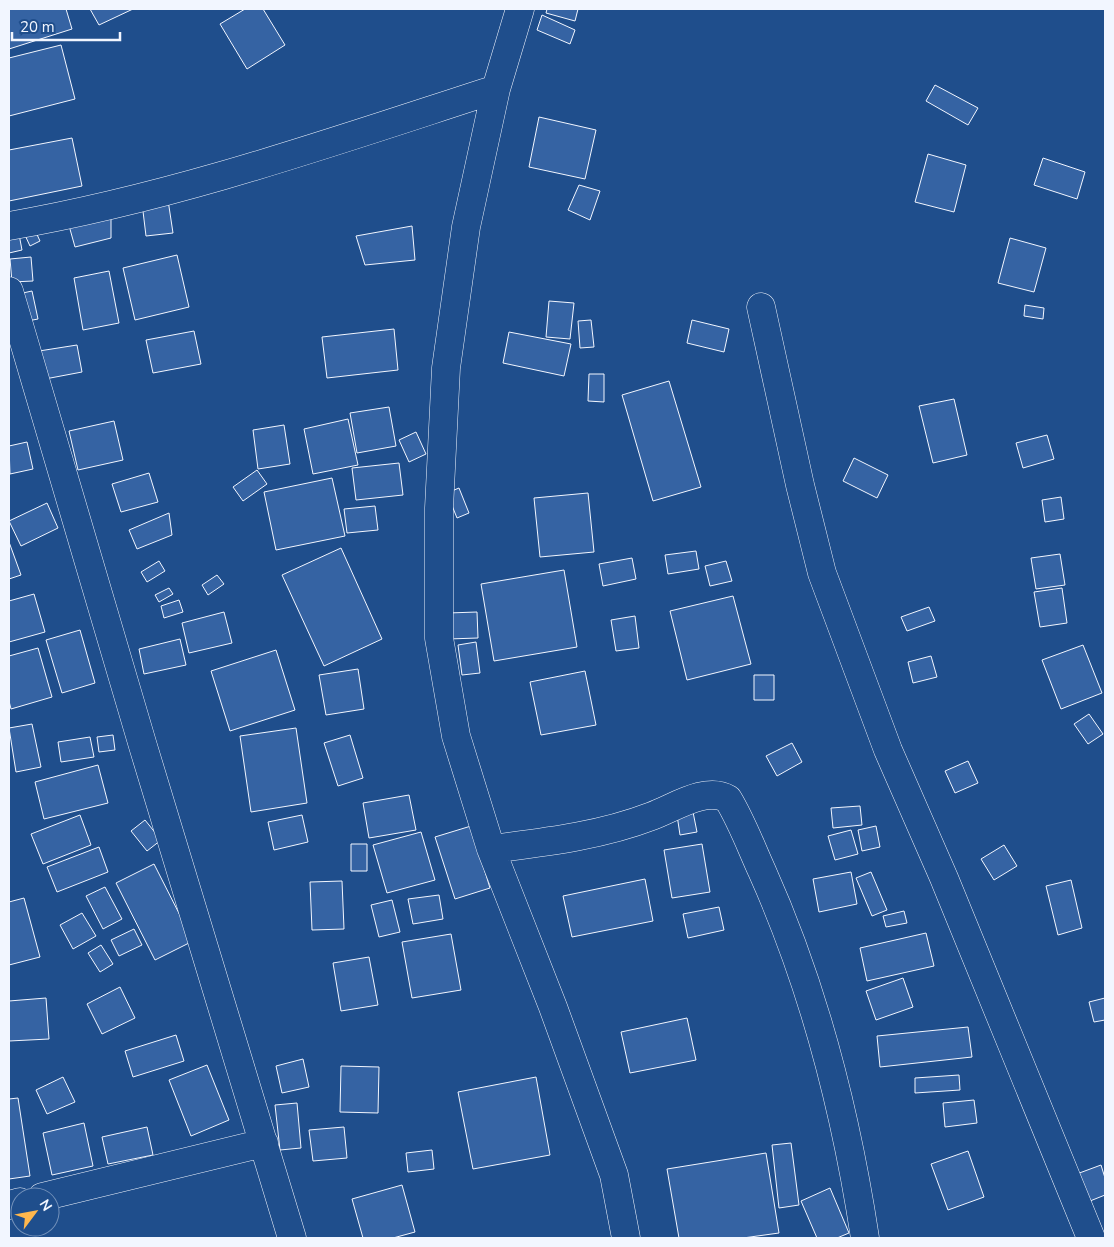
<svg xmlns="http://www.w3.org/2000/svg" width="1114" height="1247" font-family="'Nunito Sans',sans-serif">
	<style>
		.building { fill: #3563a3; stroke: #f2f6ff }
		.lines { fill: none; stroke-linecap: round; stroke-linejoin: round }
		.street-casing { stroke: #f2f6ff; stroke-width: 29 }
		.street { stroke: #1f4e8c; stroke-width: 28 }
	</style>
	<rect width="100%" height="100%" fill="#1f4e8c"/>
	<path class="building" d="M9,9H66L72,29L9,49Z
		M90,9H133L99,25Z
		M245,9H263L285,45L247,69L220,24Z
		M547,9H578L575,21L546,13Z
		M542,15L575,30L570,44L537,30Z
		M61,45L75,99L9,116V58Z
		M935,85L978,108L968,125L926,101Z
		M539,117L596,130L585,179L529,167Z
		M72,138L82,186L9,201V150Z
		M928,154L966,165L954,212L915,202Z
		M1043,158L1085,172L1077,199L1034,185Z
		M579,185L600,191L590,220L568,210Z
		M168,200L173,233L146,236L142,203Z
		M111,211V238L75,247L68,222Z
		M412,226L415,260L365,265L356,236Z
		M34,228L40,241L30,246L24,233Z
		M18,229L22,250L9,253V231Z
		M1010,238L1046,248L1034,292L998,283Z
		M177,255L189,307L135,320L123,268Z
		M31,257L33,281L12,282L10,259Z
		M109,271L119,323L83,330L74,278Z
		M32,291L38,319L12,324L9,296Z
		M549,301L574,303L570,339L546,337Z
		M1025,305L1044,308L1043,319L1024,316Z
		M591,320L594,347L580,348L578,321Z
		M692,320L729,329L724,352L687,343Z
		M394,329L398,370L327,378L322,337Z
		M194,331L201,364L153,373L146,340Z
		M509,332L571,344L564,376L503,363Z
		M77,345L82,372L45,379L39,351Z
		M589,374H604V402L588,401Z
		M669,381L701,487L653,501L622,395Z
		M954,399L967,455L933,463L919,406Z
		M389,407L396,446L357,453L350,413Z
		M348,419L358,465L313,474L304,429Z
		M114,421L123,460L78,470L69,431Z
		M284,425L290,464L258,469L253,430Z
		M416,432L426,454L409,462L399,440Z
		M1047,435L1054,459L1023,468L1016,443Z
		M27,442L33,469L10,474L9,446Z
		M854,458L888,475L877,498L843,481Z
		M399,463L403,495L356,500L352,468Z
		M257,470L267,484L243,501L233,487Z
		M149,473L158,502L121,512L112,484Z
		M332,478L345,536L276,550L264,492Z
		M459,488L469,513L457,518L447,493Z
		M588,493L594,552L540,557L534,498Z
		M1061,497L1064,519L1045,522L1042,500Z
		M47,503L58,528L21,546L9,521Z
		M375,506L378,530L347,533L344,509Z
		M169,513L172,535L137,549L129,530Z
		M9,542L21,575L9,579Z
		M341,548L382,639L324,666L282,575Z
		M696,551L699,569L668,574L665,555Z
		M1060,554L1065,585L1036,589L1031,558Z
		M632,558L636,579L603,586L599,564Z
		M159,561L165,571L147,582L141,572Z
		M726,561L732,581L710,586L705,566Z
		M564,570L577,647L494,661L481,584Z
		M217,575L224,584L208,595L202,585Z
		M169,588L173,594L159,602L155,595Z
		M1062,588L1067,623L1040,627L1034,592Z
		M34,594L45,632L9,642V601Z
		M733,596L751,664L687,680L670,611Z
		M179,600L183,612L164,618L161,606Z
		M929,607L935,621L907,631L901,617Z
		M224,612L232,643L189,653L182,623Z
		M477,612L478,638L448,639V613Z
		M635,616L639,648L616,651L611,620Z
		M80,630L95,683L62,693L46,640Z
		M180,639L186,665L144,674L139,649Z
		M476,642L480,673L462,675L458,645Z
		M1083,645L1102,693L1061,709L1042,660Z
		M38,648L52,697L11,709L9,701V656Z
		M276,650L295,710L230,731L211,671Z
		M931,656L937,677L913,683L908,662Z
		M358,669L364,709L326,715L319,675Z
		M585,671L596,725L541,735L530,682Z
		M754,675H774V700H754Z
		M1089,714L1103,734L1088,744L1074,724Z
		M32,724L41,767L16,772L9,728Z
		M296,728L307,803L251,812L240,736Z
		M113,735L115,750L99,752L97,737Z
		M350,735L363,778L338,786L324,743Z
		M90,737L94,757L61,762L58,742Z
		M792,743L802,762L777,776L766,756Z
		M968,761L978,783L955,793L945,771Z
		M98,765L108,803L44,819L35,782Z
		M409,795L416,830L369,838L363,803Z
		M860,806L862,825L833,828L831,808Z
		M693,812L697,832L680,835L677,815Z
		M80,815L91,845L43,864L31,834Z
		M302,815L308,842L274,850L268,822Z
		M145,820L161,840L147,851L131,831Z
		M471,826L490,888L455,899L435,837Z
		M876,826L880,847L862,851L858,830Z
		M851,830L858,854L835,860L828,836Z
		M421,832L435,880L387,893L373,845Z
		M351,844H367V871H351Z
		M702,844L710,892L672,898L664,850Z
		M1004,845L1017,866L994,880L981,859Z
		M99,847L108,872L57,892L47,867Z
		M154,864L193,941L155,960L116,883Z
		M851,872L857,904L819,912L813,879Z
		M871,872L887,910L872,916L856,878Z
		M645,879L653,921L572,937L563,896Z
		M1071,880L1082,928L1058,935L1046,886Z
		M342,881L344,929L312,930L310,882Z
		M105,887L122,919L103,929L86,896Z
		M439,895L443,919L413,924L408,899Z
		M24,898L40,957L9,965V902Z
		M392,900L400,932L379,937L371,905Z
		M719,907L724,930L688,938L683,914Z
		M904,911L907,923L886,927L883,916Z
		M82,913L96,936L73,949L60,925Z
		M134,929L142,945L119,956L111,940Z
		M926,933L934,966L867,981L860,948Z
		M451,934L461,990L412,998L402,942Z
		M101,945L113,964L100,972L88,953Z
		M369,957L378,1005L341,1011L333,963Z
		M903,978L913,1007L876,1020L866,991Z
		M120,987L135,1018L102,1034L87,1004Z
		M46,998L49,1039L9,1041V1001Z
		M1105,998V1020L1094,1022L1089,1002Z
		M687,1018L696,1060L630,1073L621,1032Z
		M968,1027L972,1057L880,1067L877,1036Z
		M176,1035L184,1061L133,1077L125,1051Z
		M303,1059L309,1087L282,1093L276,1066Z
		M207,1065L229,1120L191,1136L169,1080Z
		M341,1066L379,1067L378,1113L340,1112Z
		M959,1075L960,1090L915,1093V1078Z
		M63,1077L75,1102L47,1114L36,1090Z
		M536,1077L550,1155L473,1169L458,1092Z
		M18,1098L30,1176L9,1179V1099Z
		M974,1100L977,1123L945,1127L943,1103Z
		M297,1103L301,1148L280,1150L275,1105Z
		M84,1123L93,1166L52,1175L43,1133Z
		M147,1127L153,1155L108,1164L102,1137Z
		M344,1127L347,1158L313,1161L309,1130Z
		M791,1143L799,1205L779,1208L772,1145Z
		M432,1150L434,1169L408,1172L406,1153Z
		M968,1151L984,1197L948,1210L931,1164Z
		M766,1153L779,1233L743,1238H679L667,1169Z
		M1101,1165L1105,1178V1195L1085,1203L1074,1175Z
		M402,1185L415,1232L393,1238H363L352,1199Z
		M830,1188L849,1233L837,1238H817L801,1201Z"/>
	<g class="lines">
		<g class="street-casing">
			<path id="street" d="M520,9L496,89L466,227L446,368L439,508V638L456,736L491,849L553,1007L614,1175L626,1238
				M9,226C176,197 335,141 496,89
				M9,291L143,746L292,1238
				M761,307L800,485L822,573L888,750L944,878L1091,1238
				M491,849C546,842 600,836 652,816C674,808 706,786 728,799C742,822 751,847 762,871C814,987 846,1113 865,1238
				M42,1197L264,1143
				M9,1205L20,1202"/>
		</g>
		<use href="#street" class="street"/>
	</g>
	<rect width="1114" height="1247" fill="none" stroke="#f2f6ff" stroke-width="20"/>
	<g transform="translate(35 1212) rotate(58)"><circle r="24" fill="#1f4e8c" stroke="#7391ba"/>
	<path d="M0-4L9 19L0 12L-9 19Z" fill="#ffb74d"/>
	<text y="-8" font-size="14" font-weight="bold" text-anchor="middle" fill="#f2f6ff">N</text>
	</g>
	<path d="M12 32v8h108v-8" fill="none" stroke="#f2f6ff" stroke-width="2.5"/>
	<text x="20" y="32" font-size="15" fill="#f2f6ff" stroke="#1f4e8c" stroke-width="4" paint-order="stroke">20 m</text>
</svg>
